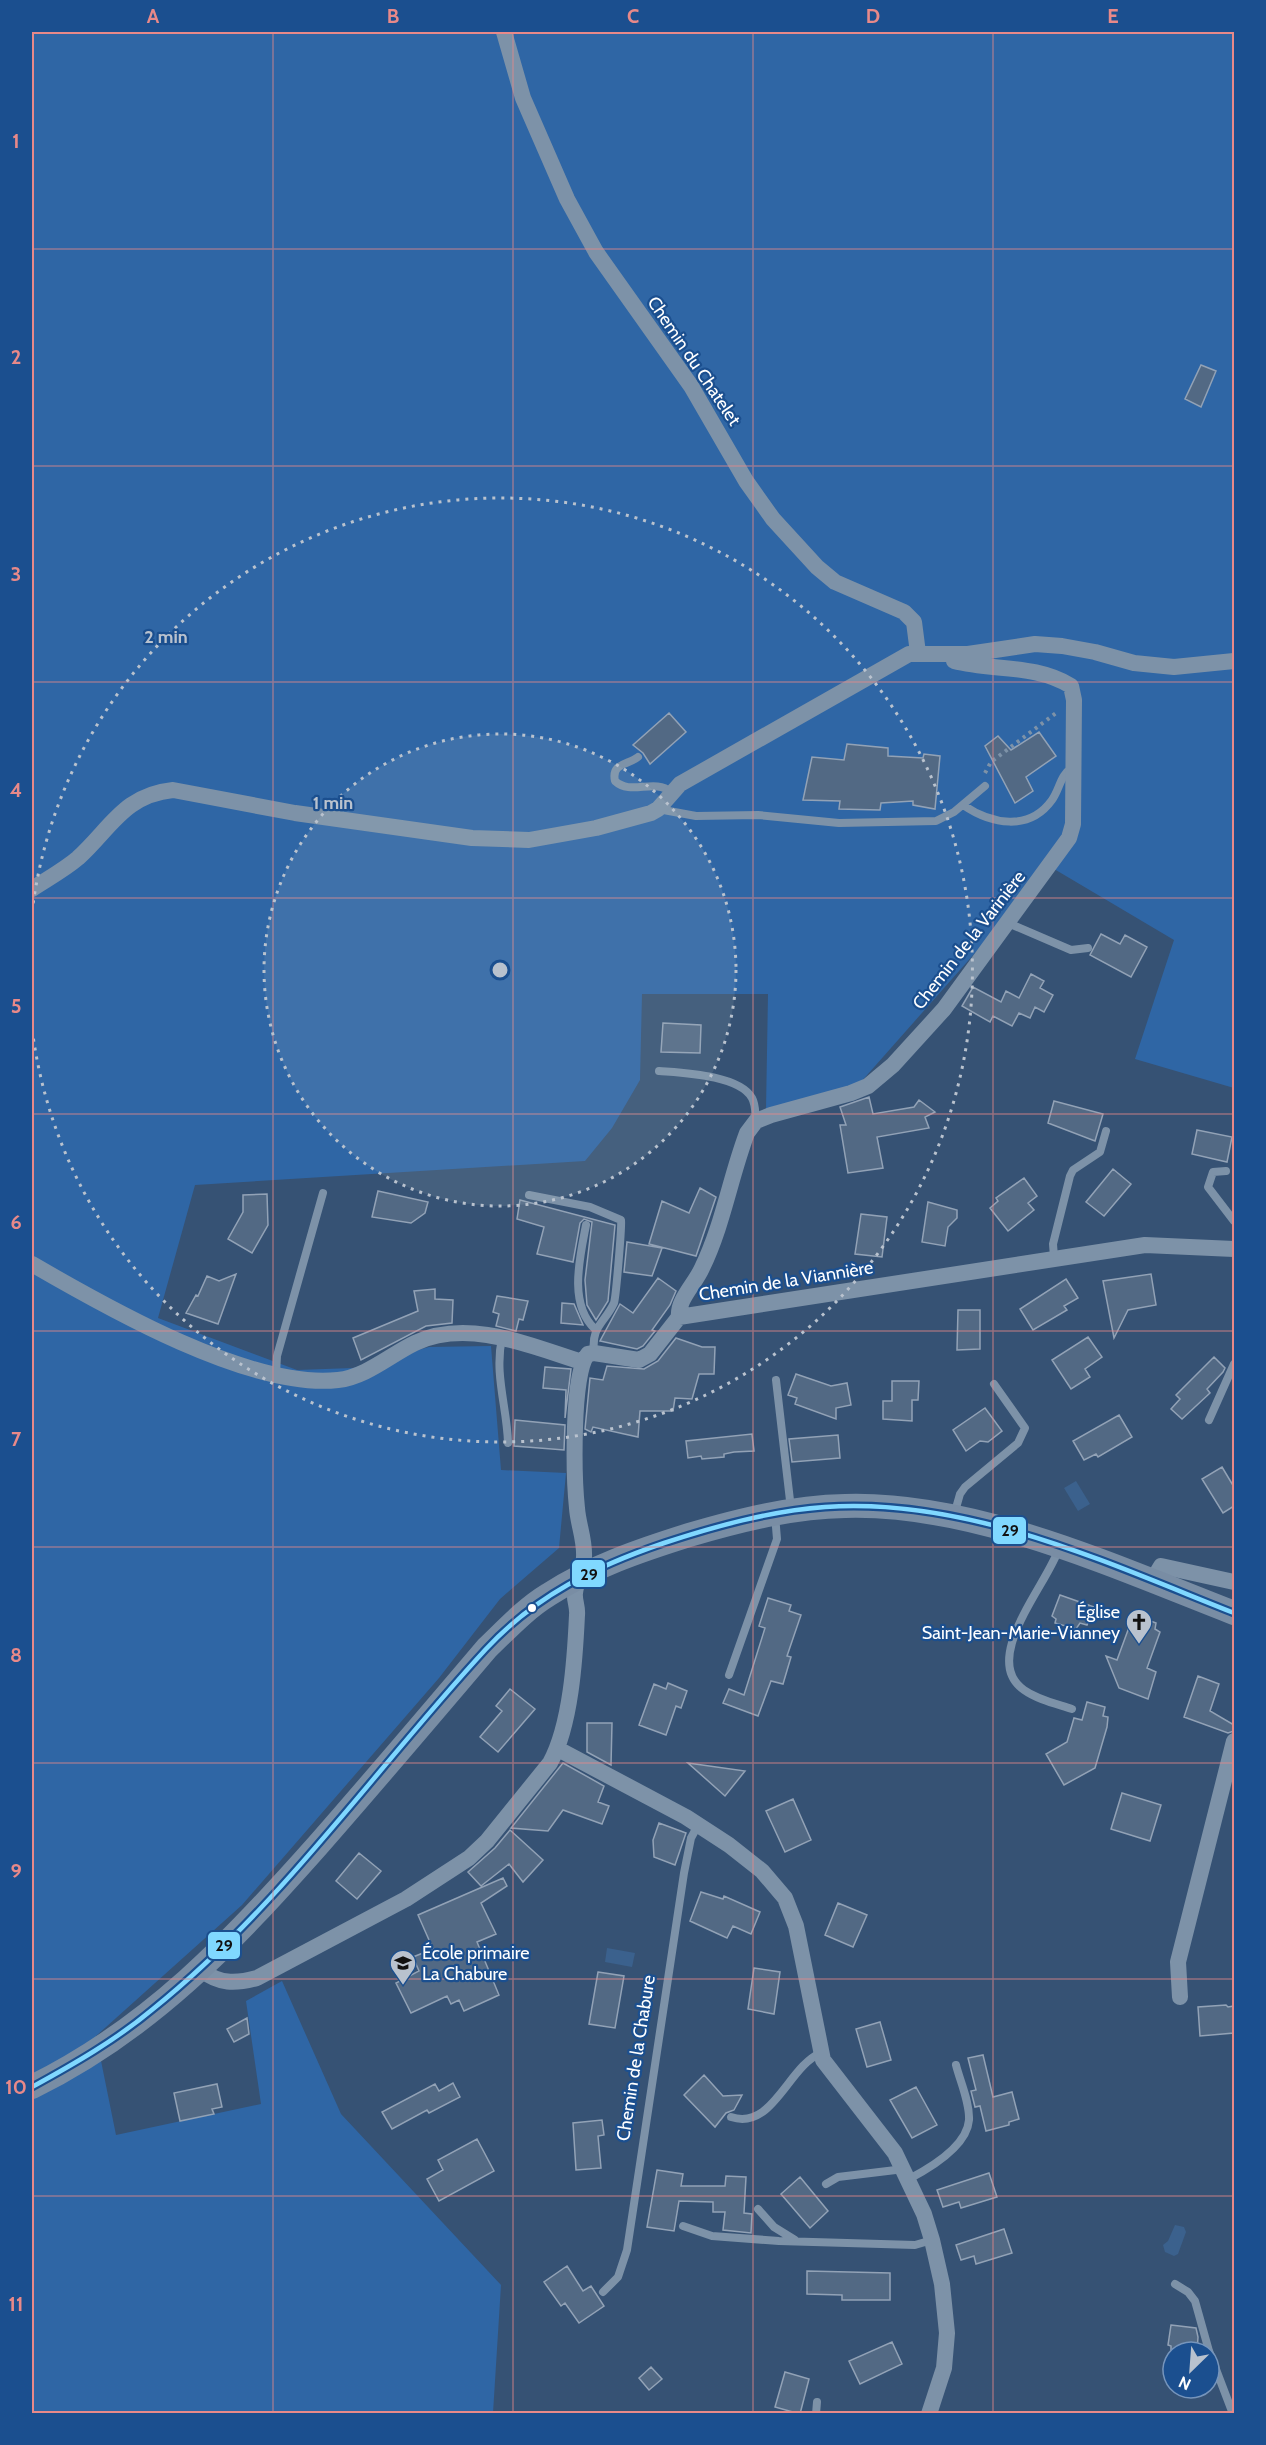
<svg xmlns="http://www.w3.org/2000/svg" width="1266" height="2445" font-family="Cabin,sans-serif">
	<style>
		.green { fill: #2f66a5 }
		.water { fill: #3b618d }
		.building { fill: #526984; stroke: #92a2b6; stroke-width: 1.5 }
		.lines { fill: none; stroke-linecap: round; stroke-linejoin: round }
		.path { stroke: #7d92a8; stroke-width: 4; stroke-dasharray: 3 4.5; stroke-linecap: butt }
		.lane { stroke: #7d92a8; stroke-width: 8 }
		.street { stroke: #7d92a8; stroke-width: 16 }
		.secondary { stroke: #798da4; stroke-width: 24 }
		.bus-1-casing { stroke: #1b4f8f; stroke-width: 9 }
		.bus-1 { stroke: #80d8ff; stroke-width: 4.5 }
		.grid { fill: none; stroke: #e88989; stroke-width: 1.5; stroke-opacity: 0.55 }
		.ring { fill: none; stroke: #b9c2ce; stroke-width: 3; stroke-dasharray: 3 6 }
		.bus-dot { fill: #fff; stroke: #1b4f8f; stroke-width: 2 }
		.labels { text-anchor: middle; stroke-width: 4.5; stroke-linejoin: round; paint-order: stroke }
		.street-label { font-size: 18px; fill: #fff; stroke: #1b4f8f }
		.poi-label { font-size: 18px; fill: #fff; stroke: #1b4f8f; text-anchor: end }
		.centre { fill: #b9c2ce; stroke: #1b4f8f; stroke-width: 3 }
		.ring-label { font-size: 18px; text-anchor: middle; font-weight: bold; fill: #b9c2ce; stroke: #1b4f8f; stroke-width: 4.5; stroke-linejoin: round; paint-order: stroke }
		.line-badge { stroke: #1b4f8f; stroke-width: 2 }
		.pale-badge-label { font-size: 16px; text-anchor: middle; font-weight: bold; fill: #111 }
		.neatline { fill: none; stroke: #e88989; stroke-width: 2 }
		.grid-label { font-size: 20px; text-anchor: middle; font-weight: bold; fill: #e88989 }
	</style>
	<rect width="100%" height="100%" fill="#365274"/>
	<path class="green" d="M32,32H1234V1088L1135,1059L1174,940L1044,863L990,936L860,1083L766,1110L768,994H642L640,1080L612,1128L585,1161L195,1185L158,1318L297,1370L353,1368L429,1347L491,1346L501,1470L566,1473L559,1548L500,1599L439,1678L242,1905L96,2036L116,2135L261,2104L246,2001L282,1981L341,2114L501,2285L493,2413L32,2414Z"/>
	<path class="water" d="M1076,1481L1090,1504L1078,1511L1064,1488Z
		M607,1948L635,1953L632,1967L605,1962Z
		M1175,2225L1184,2227L1186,2232L1178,2254L1174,2256L1165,2252L1163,2245L1168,2241Z"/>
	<path class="building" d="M1201,365L1216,371L1201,407L1185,399Z
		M669,713L686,732L650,764L643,753L633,745Z
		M1039,732L1056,756L1026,777L1033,791L1015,803L985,746L998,736L1011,750Z
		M847,744L888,748V756L923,758L924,754L940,756L935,809L913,805V801L881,803L880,810L839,809L840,801L803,800L812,757L844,760Z
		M1101,934L1120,944L1125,935L1147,947L1131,977L1090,955Z
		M1031,974L1044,981L1040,988L1053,995L1044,1012L1035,1007L1030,1018L1019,1013L1012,1026L993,1016L990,1022L962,1006L973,987L1001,1002L1006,991L1019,998Z
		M663,1023L701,1025L700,1053L661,1052Z
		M869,1097L873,1114L914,1107L919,1100L935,1112L925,1117L929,1128L877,1137L883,1168L848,1173L840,1125H846L840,1107Z
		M1054,1101L1103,1114L1095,1141L1048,1123Z
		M1197,1130L1232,1137L1227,1162L1192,1154Z
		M1113,1169L1131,1184L1104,1216L1086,1202Z
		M1024,1178L1037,1196L1028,1203L1034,1210L1008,1231L990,1208L998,1201L996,1198Z
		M700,1188L716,1197L696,1256L649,1244L662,1201L689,1213Z
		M378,1191L428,1202L425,1213L411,1223L372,1217Z
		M267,1194L268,1225L252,1253L228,1239L243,1212V1195Z
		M520,1200L615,1225L608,1301L596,1320L587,1305L585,1280L592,1222L584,1219L580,1223L573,1262L537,1254L544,1227L517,1219Z
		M928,1202L957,1210V1218L948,1227L945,1246L922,1242Z
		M861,1214L887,1217L882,1257L855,1254Z
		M627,1242L662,1248L652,1276L624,1272Z
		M236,1274L218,1324L186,1313L196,1295L198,1296L207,1276L219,1281Z
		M1151,1274L1156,1305L1128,1310L1114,1338L1103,1281Z
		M658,1278L676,1291L670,1305L652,1330L655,1331L643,1346L637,1349L600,1341L620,1304L633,1313Z
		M1066,1279L1078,1298L1064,1306L1067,1310L1033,1330L1020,1309Z
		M435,1289V1299L453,1300L452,1323L426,1326L361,1360L353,1338L418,1311L414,1291Z
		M497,1296L528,1301L523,1320L519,1319L516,1331L496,1326L499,1314L493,1312Z
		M562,1303L574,1304L583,1325L561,1323Z
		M958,1310H980V1349L957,1350Z
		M1088,1337L1102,1357L1085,1369L1090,1377L1071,1389L1052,1360Z
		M676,1338L702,1347H715L714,1374H699L692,1399L675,1398L673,1411H640L638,1437L593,1427L591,1432L585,1429L590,1378L603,1380L607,1366L644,1369L658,1361Z
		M1214,1357L1225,1368L1223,1372L1207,1389L1210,1393L1182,1419L1171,1409L1180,1399L1176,1395Z
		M545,1367L571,1369L565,1418L566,1390L543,1388Z
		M796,1374L831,1386L847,1383L851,1405L836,1408V1419L795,1404L797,1398L788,1395Z
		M892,1381H919L918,1400H912V1421L883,1419V1401H892Z
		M985,1408L1002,1431L988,1442L980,1441L966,1451L953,1430Z
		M1119,1415L1132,1437L1098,1457L1096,1454L1084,1460L1073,1441Z
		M515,1420L565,1425L564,1450L514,1446Z
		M752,1434L754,1451L734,1452L724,1454V1457L702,1459L701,1456L688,1458L686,1441Z
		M838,1435L840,1458L792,1462L789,1439Z
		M1222,1467L1234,1487V1506L1223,1513L1202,1479Z
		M1060,1595L1094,1607L1087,1625L1080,1623L1076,1629L1055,1623L1056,1619L1052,1616Z
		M768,1598L791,1605L789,1611L801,1615L787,1656L791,1657L783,1684L771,1681L758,1716L723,1703L729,1689L744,1695L765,1628L759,1626Z
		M1140,1617L1156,1623L1155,1629L1160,1632L1147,1668L1156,1672L1148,1699L1119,1688L1106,1656L1117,1660L1131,1622L1138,1624Z
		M1198,1676L1219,1684L1210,1711L1234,1725V1731L1228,1733L1184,1717Z
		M668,1683L687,1691L681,1708L676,1706L666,1735L639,1725L654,1684L666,1689Z
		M510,1689L535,1709L498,1752L480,1737L502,1711L496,1706Z
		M1087,1702L1105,1707L1103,1716L1108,1717L1107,1727L1095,1768L1064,1785L1046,1754L1067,1742L1074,1718L1082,1720Z
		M587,1723H612L611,1765L587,1752Z
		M563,1763L604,1786L598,1802L609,1806L602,1824L563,1810L548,1831L511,1828Z
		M688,1763L745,1771L725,1796Z
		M1122,1793L1161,1805L1150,1841L1111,1829Z
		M793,1799L811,1840L785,1852L766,1811Z
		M659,1823L686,1833L675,1865L654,1857L653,1840Z
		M510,1830L543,1860L523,1882L509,1864L481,1886L468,1872L495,1848Z
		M359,1853L381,1871L357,1899L336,1881Z
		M503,1878L507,1886L481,1903L496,1934L477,1942L499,1995L464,2011L459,2000L451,2004L447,1996L411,2013L396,1983L419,1971L413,1957L433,1949L418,1915Z
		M701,1892L723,1899L724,1896L760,1912L751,1934L733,1926L727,1938L690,1921Z
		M838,1903L867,1915L853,1947L825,1935Z
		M754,1968L780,1972L774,2014L748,2009Z
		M598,1972L624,1976L615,2028L589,2024Z
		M1226,2005L1228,2007L1234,2006V2033L1200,2036L1198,2007Z
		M247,2018L249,2034L234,2042L227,2029Z
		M880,2022L891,2060L867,2067L856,2029Z
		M983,2055L993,2097L1012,2092L1019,2119L1009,2122V2125L986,2131L980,2106L975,2107L971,2091L976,2090L968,2058Z
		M704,2075L723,2096L742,2095L734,2110L726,2113L715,2127L684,2095Z
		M453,2083L460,2097L429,2113L427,2110L392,2129L382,2112L435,2084L439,2091Z
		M217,2084L222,2107L212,2109L214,2114L180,2121L174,2093Z
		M916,2087L937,2125L912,2138L890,2100Z
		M602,2120L604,2135L598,2136L601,2168L576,2170L573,2123Z
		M477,2139L494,2171L439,2201L427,2179L443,2170L438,2160Z
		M657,2170L683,2174L681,2186H725L726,2176L746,2177L744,2213L752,2214L751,2233L723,2230L725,2212H713V2202L679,2201L674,2231L647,2227Z
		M989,2173L997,2197L961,2208L959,2202L943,2207L937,2190Z
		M800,2177L828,2211L810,2228L781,2194Z
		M1004,2229L1012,2253L976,2264L974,2256L961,2260L956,2245Z
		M567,2266L583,2291L591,2286L604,2306L579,2323L565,2303L561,2306L544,2282Z
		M807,2271L890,2273V2300H842V2295L807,2294Z
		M1171,2325L1196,2328L1198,2337L1197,2352H1171V2346L1168,2345Z
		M892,2342L902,2364L860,2384L849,2361Z
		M651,2367L662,2379L649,2390L639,2378Z
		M785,2372L809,2379L800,2414L775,2407Z"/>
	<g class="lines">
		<path class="path" d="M985,773L991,762L1056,713"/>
		<path class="lane" d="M638,757C628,765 611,763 615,781C631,796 654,778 671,792
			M963,805C991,824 1029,832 1052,800C1060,789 1060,775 1072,768
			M658,809L696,816L758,815L839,823L936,821L954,812L985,786
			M1008,923L1071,950L1088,948
			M659,1071C683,1073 739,1075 752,1098C756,1105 755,1114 756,1121
			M1226,1171L1213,1172L1208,1187L1234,1221
			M529,1195L590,1207L621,1220C622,1225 616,1297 614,1303C604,1324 591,1326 594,1353
			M586,1225C580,1257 568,1304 595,1329
			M1054,1257L1053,1244L1070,1176L1073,1170L1100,1152L1106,1131
			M502,1338C494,1374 507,1407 508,1443
			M276,1373L277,1356L323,1193
			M776,1380L791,1509
			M1209,1420L1234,1364
			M954,1515L960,1494L965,1487L1018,1443L1025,1428L994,1384
			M1059,1548C1049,1582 979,1659 1024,1690C1038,1700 1057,1704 1072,1709
			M729,1675L777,1539L775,1515
			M731,2117C773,2131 788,2066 821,2053
			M909,2179C930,2168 967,2146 969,2120C970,2103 960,2081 956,2065
			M826,2184L838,2177L904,2169
			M758,2209L774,2227L795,2240
			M683,2226L712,2236L779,2241L915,2245L932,2240
			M1175,2284L1188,2292L1195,2301L1209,2351L1233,2414
			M603,2292L618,2277L627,2250L684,1873L691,1838L698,1825
			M816,2414L817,2402"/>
		<path class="street" d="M504,32L523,98L567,199L596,252L691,386L746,481L773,519L817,567L835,582L904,612L914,622L918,653
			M32,889C47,879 64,870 78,858C111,828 124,795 173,790L295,813L472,838L529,840L596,828L651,813L658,809L680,784L909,654H968L1035,644L1062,646L1095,652L1134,663L1174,667L1234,661
			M32,1264C106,1307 251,1390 338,1380C366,1377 390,1355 415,1343C468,1318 531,1346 582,1362
			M679,1317C677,1300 695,1284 702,1268C723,1225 730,1178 747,1133L756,1121L771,1115L851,1093L868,1086L893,1065L944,1009L1069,838L1073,824L1074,700L1071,686C1036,664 993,671 954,661
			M1152,1581L1161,1566L1234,1582
			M558,1749L686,1817L729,1845L762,1871L785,1898L796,1926L823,2060L895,2153L924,2214L932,2240L942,2284L947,2333L944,2368L929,2414
			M201,1970C219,1984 235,1984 257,1978L406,1899L469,1858L487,1841L550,1763C571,1725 575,1658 577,1615C578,1607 574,1600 575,1593C576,1581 584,1569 584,1557C585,1540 578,1524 577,1508C574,1480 571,1372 588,1354L594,1353L639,1360L650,1354L679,1317L1145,1245L1234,1249
			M1180,1997L1178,1962L1234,1741"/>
		<path class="secondary" d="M32,2087C150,2029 232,1942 318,1845C375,1780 431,1714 487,1648C506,1630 525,1609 548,1595C591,1567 641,1550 689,1535C740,1520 792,1507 845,1506C974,1502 1115,1567 1234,1613"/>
		<g class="bus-1-casing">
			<path id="bus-1" d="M32,2087C74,2064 116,2040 153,2009C281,1906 375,1769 486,1649C535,1596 596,1566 664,1543C716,1526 770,1511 825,1507C967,1497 1105,1562 1234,1613"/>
		</g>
		<use href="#bus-1" class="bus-1"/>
	</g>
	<path class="grid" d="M273,32V2414M513,32V2414M753,32V2414M993,32V2414M32,249H1234M32,466H1234M32,682H1234M32,898H1234M32,1114H1234M32,1331H1234M32,1547H1234M32,1763H1234M32,1979H1234M32,2196H1234"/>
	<circle cx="500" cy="970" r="236" fill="#b9c2ce" fill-opacity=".12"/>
	<g class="ring">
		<circle cx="500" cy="970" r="236"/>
		<path d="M32 912A472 472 0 1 1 32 1028"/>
	</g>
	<defs>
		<g id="church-pin" transform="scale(1.35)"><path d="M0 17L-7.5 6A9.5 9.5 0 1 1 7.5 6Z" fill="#b9c2ce" stroke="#1b4f8f"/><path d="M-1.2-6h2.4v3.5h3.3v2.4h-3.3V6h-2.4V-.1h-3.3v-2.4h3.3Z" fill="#111"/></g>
		<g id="school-pin" transform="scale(1.35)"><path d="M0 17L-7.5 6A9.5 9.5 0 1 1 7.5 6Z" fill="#b9c2ce" stroke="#1b4f8f"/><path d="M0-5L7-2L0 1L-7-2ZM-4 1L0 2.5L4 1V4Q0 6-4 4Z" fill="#111"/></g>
	</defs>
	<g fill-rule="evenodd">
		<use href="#church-pin" x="1139" y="1622"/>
		<use href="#school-pin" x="403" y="1963"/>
	</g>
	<circle class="bus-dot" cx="532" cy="1608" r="5"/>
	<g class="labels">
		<g class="street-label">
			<text transform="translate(694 361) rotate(56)" y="6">Chemin du Chatelet</text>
			<text transform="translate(969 940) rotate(-52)" y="6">Chemin de la Varinière</text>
			<text transform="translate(786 1281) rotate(-9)" y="6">Chemin de la Viannière</text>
			<text transform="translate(636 2058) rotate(-81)" y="6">Chemin de la Chabure</text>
		</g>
		<g class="poi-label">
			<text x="1120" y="1618">Église<tspan x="1120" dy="21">Saint-Jean-Marie-Vianney</tspan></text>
			<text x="422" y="1959" text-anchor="start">École primaire<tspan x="422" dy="21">La Chabure</tspan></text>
		</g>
	</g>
	<circle cx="500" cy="970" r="9" class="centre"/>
	<g class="ring-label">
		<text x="166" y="643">2 min</text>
		<text x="333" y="809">1 min</text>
	</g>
	<g class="line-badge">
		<rect x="992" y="1516" width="35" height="29" rx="6" fill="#80d8ff"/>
		<rect x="571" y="1559" width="35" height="29" rx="6" fill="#80d8ff"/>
		<rect x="207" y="1931" width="34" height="29" rx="6" fill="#80d8ff"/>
	</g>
	<g class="pale-badge-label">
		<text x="1010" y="1536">29</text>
		<text x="589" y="1580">29</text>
		<text x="224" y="1951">29</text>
	</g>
	<rect width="1266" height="2445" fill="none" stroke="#1b4f8f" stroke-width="66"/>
	<g transform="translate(1191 2370) rotate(205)"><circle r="28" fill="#1b4f8f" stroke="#7695bc" stroke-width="1.5"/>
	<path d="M0-4.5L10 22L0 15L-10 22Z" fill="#b9c2ce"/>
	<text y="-9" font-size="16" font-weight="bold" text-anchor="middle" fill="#ffffff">N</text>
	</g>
	<rect x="33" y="33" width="1200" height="2379" class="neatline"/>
	<g class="grid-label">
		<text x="153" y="23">A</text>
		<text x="393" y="23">B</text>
		<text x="633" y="23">C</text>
		<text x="873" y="23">D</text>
		<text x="1113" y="23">E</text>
		<text x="16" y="148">1</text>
		<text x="16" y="364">2</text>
		<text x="16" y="581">3</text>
		<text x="16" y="797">4</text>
		<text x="16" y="1013">5</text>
		<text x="16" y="1229">6</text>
		<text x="16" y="1446">7</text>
		<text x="16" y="1662">8</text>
		<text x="16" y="1878">9</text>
		<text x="16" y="2094">10</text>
		<text x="16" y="2311">11</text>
	</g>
</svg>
